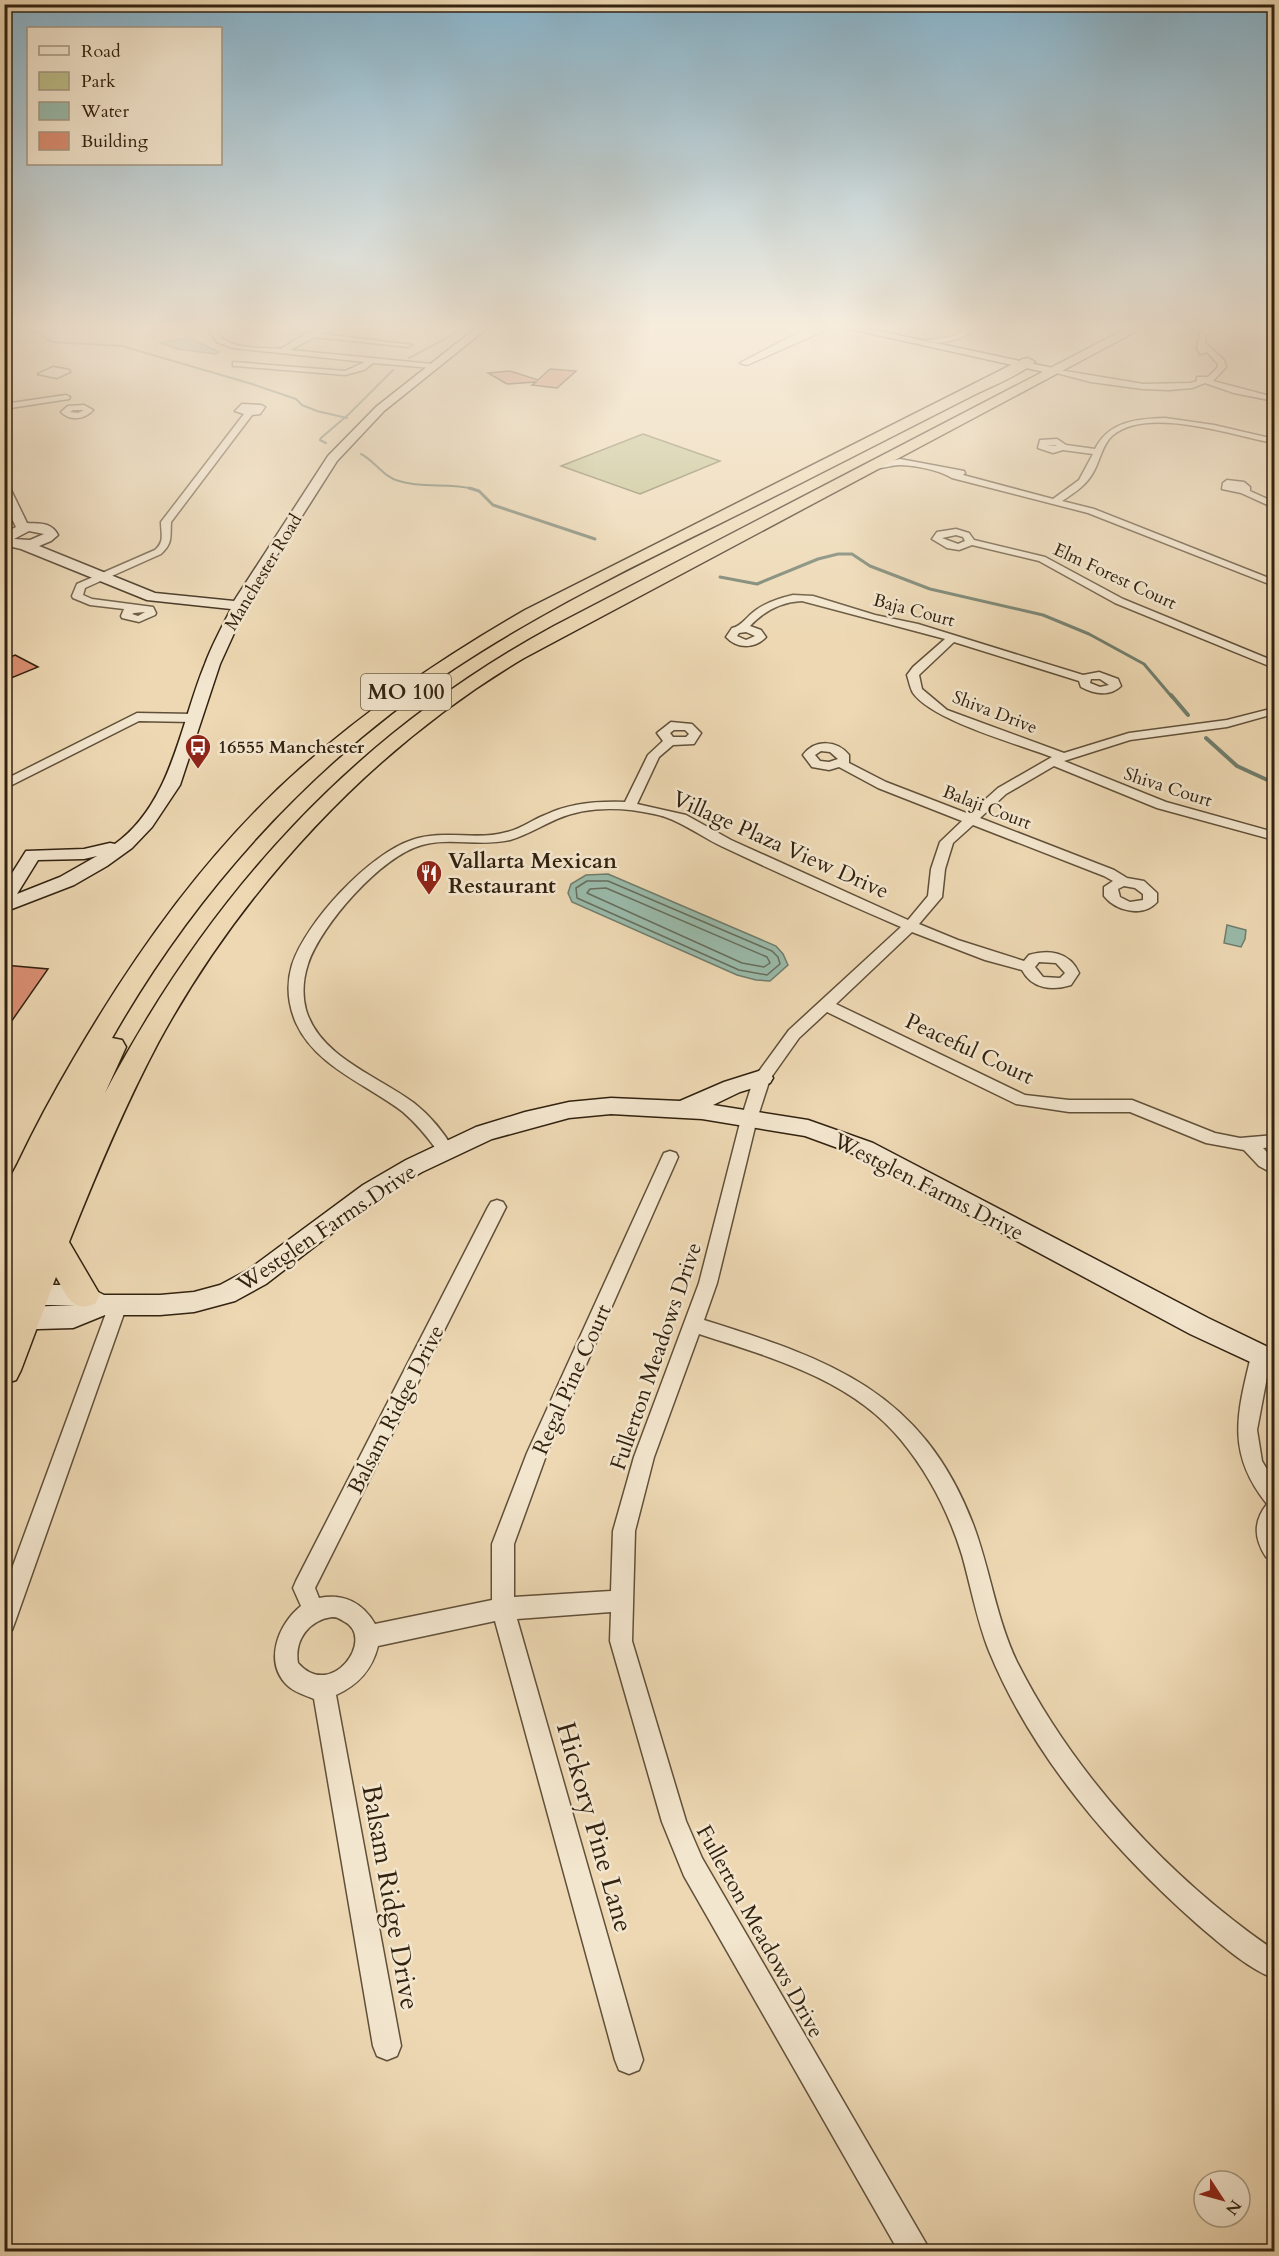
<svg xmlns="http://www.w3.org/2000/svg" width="1279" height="2256" font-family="Cardo,serif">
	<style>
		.green { fill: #bcbe8a; stroke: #77704d; stroke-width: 1.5 }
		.water { fill: #99baaa; stroke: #707d6c; stroke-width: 1.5 }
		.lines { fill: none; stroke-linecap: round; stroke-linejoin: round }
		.shore { stroke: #666e5d; stroke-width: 1.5 }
		.stream-far2 { stroke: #707d6c; stroke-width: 2 }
		.stream-far1 { stroke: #707d6c; stroke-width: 3 }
		.stream { stroke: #707d6c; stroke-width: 4 }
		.building { fill: #db8f73; stroke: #322210; stroke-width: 1.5 }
		.street-casing { stroke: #615039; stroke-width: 3 }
		.secondary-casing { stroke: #322210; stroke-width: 3 }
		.highway-casing { stroke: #322210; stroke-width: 3 }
		.street { fill: #f3e6ce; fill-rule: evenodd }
		.secondary { fill: #f3e6ce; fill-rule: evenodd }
		.highway { fill: #edd8b3; fill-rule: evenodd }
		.labels { text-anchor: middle; stroke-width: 5; stroke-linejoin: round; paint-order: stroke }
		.far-street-label { font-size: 18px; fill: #322210; stroke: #f3e6ce }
		.far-poi-label { font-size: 18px; font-weight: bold; fill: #322210; stroke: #f3e6ce; text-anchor: start }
		.shield { fill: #f3e6ce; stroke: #6c5d49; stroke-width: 1.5 }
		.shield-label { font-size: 21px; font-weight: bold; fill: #322210 }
		.street-label { font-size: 22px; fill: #322210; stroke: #f3e6ce }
		.poi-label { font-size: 22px; font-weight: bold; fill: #322210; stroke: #f3e6ce; text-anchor: start }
		.near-street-label { font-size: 27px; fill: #322210; stroke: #f3e6ce }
	</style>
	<rect width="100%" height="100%" fill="#edd8b3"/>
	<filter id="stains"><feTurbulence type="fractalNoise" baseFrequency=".00333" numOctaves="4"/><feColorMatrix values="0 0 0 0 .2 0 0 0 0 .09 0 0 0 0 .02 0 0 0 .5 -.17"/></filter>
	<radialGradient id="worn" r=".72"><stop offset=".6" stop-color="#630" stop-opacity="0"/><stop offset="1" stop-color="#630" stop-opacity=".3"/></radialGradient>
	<path class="green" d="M643,434L720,461L640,494L561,466Z"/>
	<path class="water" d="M188,337L219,352L216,354L177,349L160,343Z
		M608,874L776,946L783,954L788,965L770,981L756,980L737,975L572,902L568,893L571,884L586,875Z
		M1227,925L1246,930L1245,939L1241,947L1224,943Z"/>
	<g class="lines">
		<path class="shore" d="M587,881H608L772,951L778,957L780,964L767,975L739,970L577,898L576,888Z
			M606,888L767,957L770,963L764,967L742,963L587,893L590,889Z"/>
		<path class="stream-far2" d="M11,325L39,334L52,342L122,346L252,384L296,399L302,405L317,411L347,418
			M409,358L454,334L461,325
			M326,443L320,440L321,438L349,414L393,370
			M361,454C375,461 383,477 399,481C423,489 449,482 474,489"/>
		<path class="stream-far1" d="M469,488L479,491L493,505L595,539
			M720,577L757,584L818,559L838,554H852L870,566L930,589L1043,615L1089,634L1144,664L1172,697"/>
		<path class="stream" d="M1171,695L1188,715
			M1206,738L1237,766L1274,783"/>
	</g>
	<path class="building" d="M550,369L576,371L557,388L532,385L536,382L507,384L488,373L510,371L538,380Z
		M15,655L38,667L4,681V660Z
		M4,965L48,969L4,1032Z"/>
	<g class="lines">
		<g class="street-casing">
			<path id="street" d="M214,325H221L217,331C226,351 263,347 281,349C297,338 321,325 340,325L323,334L412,345L408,347L315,337L290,350L432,364L436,366L432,368L373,363L364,370L345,375L236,366H233V362L345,371L365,362L233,348L217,342L209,331Z
				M813,325H822L813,330L827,325H837L747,365L740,363Z
				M974,325H983C969,335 943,348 926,340L950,337Z
				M1214,325H1223L1206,335L1205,343L1224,360L1226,367L1213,381L1274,397V401L1234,393L1205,383L1192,388L1169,390L1143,389L1091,382L1049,371L1053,369L1143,384L1191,383L1197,381V377H1208L1218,367L1217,363L1207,352L1200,354L1197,348L1200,332Z
				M53,367L69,370L70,372L57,378L38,374Z
				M66,395L70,397L69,399L4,409V404Z
				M242,404L261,405L265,407L260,414L252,415L171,522C170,537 173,543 161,554L85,588L83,595L92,599L153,607L156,613L155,615L139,622L122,618L121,616L124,609L90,605L73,598L72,596L77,584L155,550C165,541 161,534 161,522L244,414L235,411ZM145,612L138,616L132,614L134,613Z
				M84,405L93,410C84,420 70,421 61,412L68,406ZM73,410H84L78,413L70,412Z
				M1165,418L1214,425L1274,439V443C1234,436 1147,405 1112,436C1103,444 1100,459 1095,469C1088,484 1076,492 1062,501L1094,509L1274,580V586L1088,513L952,478C939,470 918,466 901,465C891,464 877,472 869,466L900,459L964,471L965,473L963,475L1053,499L1079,480L1093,454L1063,450L1053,453L1038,448L1040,440L1057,439L1066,445L1095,449C1109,421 1137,419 1165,418ZM1046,445H1055L1057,446Z
				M1227,480L1244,482L1250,487V491L1274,502V508L1241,493L1222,489L1223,483Z
				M956,529L969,533L974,540L1045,557L1123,599L1274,661V668L1115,603L1039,561L972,545L959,550L947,548L932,539L937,532ZM956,535L963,537L965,541L958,544L942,538Z
				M793,595L813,596L875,615L918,624L1083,675L1099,672L1118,679L1121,686C1110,697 1094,694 1081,687L1079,681L954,642L919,675L922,689L947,710L1064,753L1129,733L1227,720L1274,708V714L1227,727L1130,740L1064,761L1166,802L1274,832V840L1157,808L1054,766L1006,794L980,818L1114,870L1127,878L1144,881L1157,893V902C1143,918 1116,911 1104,896V887L1113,881L1104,876L973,825L953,843L945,869L942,897L919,924L958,940L1024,961L1029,955C1049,949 1070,952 1079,973L1071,985C1052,991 1032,989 1022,970L985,960L912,932L836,1004L1025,1095L1069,1100H1132L1215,1133L1240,1138L1274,1135V1147L1263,1148L1274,1160V1174L1259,1166L1244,1150L1206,1143L1130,1112H1069L1016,1104L827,1012L799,1038L770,1079L757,1119L717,1283L704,1320C829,1359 922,1391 973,1524C990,1569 996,1618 1017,1662C1074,1775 1170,1879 1274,1950V1978C1249,1970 1217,1941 1197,1924C1113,1850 1032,1756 989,1651C977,1621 971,1587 962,1555C949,1513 929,1474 901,1440C851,1379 770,1357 699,1334L654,1457L635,1531L632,1641L686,1821L702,1858L931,2252H899L684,1876L662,1822L610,1641L611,1612L517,1619L643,2060L639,2070L629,2074L619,2070L615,2060L495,1621L378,1646C372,1670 358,1685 336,1695L401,2046L397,2056L387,2060L377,2056L373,2046L314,1699C305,1695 294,1692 288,1686C263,1663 278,1624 301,1606L293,1588L296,1581L488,1207L491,1202L497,1200L503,1202L506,1207L315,1588L319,1598C344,1593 363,1603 375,1624L492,1600V1544L527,1453L662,1157L664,1153L670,1151L676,1153L678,1157L547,1453L514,1544V1597L611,1591L613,1531L634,1457L699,1283L741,1119L754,1078L789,1030L901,927C841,901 780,874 721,846C698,835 679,819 654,814C623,807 587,806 557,819C541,826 527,835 510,840C481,847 450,837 422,845C381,856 321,925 308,964C303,979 302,995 306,1010C320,1057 378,1076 414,1103C429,1115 444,1132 453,1149L451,1153L445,1155L439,1153C429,1139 417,1124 403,1112C367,1084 316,1067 296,1023C288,1004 286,985 292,965C306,922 369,854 412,840C443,829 477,841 507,832C521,829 532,820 545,815C570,803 597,801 625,802L648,755L663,741L657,733L671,722L692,724L701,733L694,744L673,745L659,757L637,804L686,815L731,840L908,920L928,896L931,869L940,842L962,821L878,788L839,767L829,770L812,767L803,755C815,739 837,740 849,755V763L886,782L969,814L998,788L1052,757C1018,744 933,721 913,693C910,688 909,681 907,675L913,667L945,639L802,601C781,602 764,611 750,626L761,630L766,637C755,649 737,649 726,637L732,628C742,626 747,616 756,610C767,602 780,598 793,595ZM746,632L755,636L746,640L737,636L739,633ZM1091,679H1100L1109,685L1100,687L1090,683ZM674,730H685L689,734L686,737H673L670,733ZM821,751L830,752L838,759L829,762L820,761L815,755ZM1124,886L1135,888L1143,894V900L1130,902L1120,897L1118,889ZM1039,962L1056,963L1065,973L1060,978L1043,977L1035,967ZM332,1617C338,1617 340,1619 345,1622C376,1639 331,1701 298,1663C294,1640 309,1620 332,1617Z
				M137,713L193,714L199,718L193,722L139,721L4,789V780Z
				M118,1297L125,1300L127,1305L15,1622L12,1630L4,1633V1590L109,1305L111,1300Z
				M1261,1348L1268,1350L1271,1356L1257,1430L1262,1461L1274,1481V1560L1266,1557C1254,1538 1253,1522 1267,1504C1226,1453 1237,1414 1251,1356L1254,1350Z"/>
		</g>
		<g class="secondary-casing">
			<path id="secondary" d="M480,325H491L384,411L337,461L251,596L220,664L180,785L152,827L132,848L107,866L74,885L4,912V886L26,851L84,849L110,843L115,844C172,803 180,724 205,664C212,645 222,627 231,609L147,600L21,549L4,545V533L16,527L4,502V484L10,488L27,523C41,524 51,522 58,535L51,541L39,546L155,593L234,601L328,456L376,407ZM29,531L44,534L30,540L14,539ZM97,856L60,877L17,894L38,860L84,859Z
				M832,325H850L1053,368L1058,371L1053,374Z
				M762,1070L770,1073L773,1078L770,1083L740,1092L713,1105L808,1120L873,1143L1208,1318L1274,1350V1373L1190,1334L857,1155L805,1136L702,1119L611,1114L569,1118L492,1139L422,1172L379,1197L266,1284L235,1301L194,1312L160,1315H105L73,1328L4,1330V1308L75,1305H18L9,1302L5,1295L9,1288L18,1285H84L104,1295H160L194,1292L220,1285L248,1270L363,1185L406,1160L476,1127L525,1112L569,1102L611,1098L680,1101L724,1082Z"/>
		</g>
		<g class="highway-casing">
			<path id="highway" d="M1133,325H1148L524,658C372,748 242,888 158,1043C124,1107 96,1174 69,1242L100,1295L95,1304C71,1313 67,1295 56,1277L21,1370L16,1380L4,1384V1327L8,1319L4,1311V1256L12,1234L4,1237C4,1223 1,1205 5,1191C7,1182 14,1171 18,1163C35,1127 54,1092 74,1058C136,952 209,849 302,767C371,706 445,656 525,610L1023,359L1028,358L1035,362C1019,376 987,388 968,398C912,426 857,455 801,483C685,542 564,596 455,668C313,761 196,890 112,1038L122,1040L126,1047L105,1093C211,892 354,735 554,626Z"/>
		</g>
		<use href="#street" class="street"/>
		<use href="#secondary" class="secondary"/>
		<use href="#highway" class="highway"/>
	</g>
	<linearGradient id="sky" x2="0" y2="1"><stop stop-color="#88b6cf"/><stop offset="0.51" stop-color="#f7eddd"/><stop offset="1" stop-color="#f7eddd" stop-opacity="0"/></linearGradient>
	<rect width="1279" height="641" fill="url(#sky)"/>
	<defs>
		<g id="bus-pin" transform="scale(1.35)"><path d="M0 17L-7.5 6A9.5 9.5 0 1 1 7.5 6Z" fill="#8f2418" stroke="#f3e6ce"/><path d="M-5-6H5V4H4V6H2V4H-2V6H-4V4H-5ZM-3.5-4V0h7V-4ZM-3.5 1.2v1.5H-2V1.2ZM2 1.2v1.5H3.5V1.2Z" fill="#fff"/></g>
		<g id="restaurant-pin" transform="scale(1.35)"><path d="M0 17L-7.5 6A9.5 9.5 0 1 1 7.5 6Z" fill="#8f2418" stroke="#f3e6ce"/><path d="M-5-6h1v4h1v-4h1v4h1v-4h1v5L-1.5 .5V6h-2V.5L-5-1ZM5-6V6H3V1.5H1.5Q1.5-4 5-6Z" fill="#fff"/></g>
	</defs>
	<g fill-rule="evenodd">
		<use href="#bus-pin" x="198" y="747"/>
		<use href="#restaurant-pin" x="429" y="873"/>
	</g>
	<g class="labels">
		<g class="far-street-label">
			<text transform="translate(263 572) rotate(-59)" y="6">Manchester Road</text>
			<text transform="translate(1115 576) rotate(25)" y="6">Elm Forest Court</text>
			<text transform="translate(914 610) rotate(15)" y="6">Baja Court</text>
			<text transform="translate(995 712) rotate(21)" y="6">Shiva Drive</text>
			<text transform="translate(1168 787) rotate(18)" y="6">Shiva Court</text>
			<text transform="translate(987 807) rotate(21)" y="6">Balaji Court</text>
		</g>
		<g class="far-poi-label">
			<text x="218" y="753">16555 Manchester</text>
		</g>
		<rect class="shield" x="361" y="674" width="90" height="36" rx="4.5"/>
		<g class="shield-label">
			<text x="406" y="699">MO 100</text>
		</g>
		<g class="street-label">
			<text transform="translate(781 844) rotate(24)" y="8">Village Plaza View Drive</text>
			<text transform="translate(970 1048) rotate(25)" y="8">Peaceful Court</text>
			<text transform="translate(929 1186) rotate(27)" y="8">Westglen Farms Drive</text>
			<text transform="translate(326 1227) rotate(-34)" y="8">Westglen Farms Drive</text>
			<text transform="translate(655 1356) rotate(-71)" y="8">Fullerton Meadows Drive</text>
			<text transform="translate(571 1379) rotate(-66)" y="8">Regal Pine Court</text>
			<text transform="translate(395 1409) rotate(-63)" y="8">Balsam Ridge Drive</text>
			<text transform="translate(761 1931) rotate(61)" y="8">Fullerton Meadows Drive</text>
		</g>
		<g class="poi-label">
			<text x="448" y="868">Vallarta Mexican<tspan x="448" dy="25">Restaurant</tspan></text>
		</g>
		<g class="near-street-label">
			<text transform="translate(595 1827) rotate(74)" y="9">Hickory Pine Lane</text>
			<text transform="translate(391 1897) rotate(80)" y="9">Balsam Ridge Drive</text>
		</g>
	</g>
	<rect width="1279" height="2256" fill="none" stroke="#edd8b3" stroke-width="24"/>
	<rect x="6" y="6" width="1267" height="2244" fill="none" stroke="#322210" stroke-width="3"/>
	<rect x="12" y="12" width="1255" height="2232" fill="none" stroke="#322210" stroke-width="1.5"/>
	<rect x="27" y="27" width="195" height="138" fill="#f3e6ce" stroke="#a69882" stroke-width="1.5"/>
	<rect x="39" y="46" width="30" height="9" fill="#f3e6ce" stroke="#a69882" stroke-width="1.5"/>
	<text x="81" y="57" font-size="18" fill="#322210">Road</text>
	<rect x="39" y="72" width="30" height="18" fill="#bcbe8a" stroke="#a69882" stroke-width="1.5"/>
	<text x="81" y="87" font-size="18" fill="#322210">Park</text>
	<rect x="39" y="102" width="30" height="18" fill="#99baaa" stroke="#a69882" stroke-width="1.5"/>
	<text x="81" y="117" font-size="18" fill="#322210">Water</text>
	<rect x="39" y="132" width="30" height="18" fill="#db8f73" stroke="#a69882" stroke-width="1.5"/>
	<text x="81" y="147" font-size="18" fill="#322210">Building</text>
	<g transform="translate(1222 2199) rotate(126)"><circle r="28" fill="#f3e6ce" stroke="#a69882" stroke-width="1.5"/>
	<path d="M0-4.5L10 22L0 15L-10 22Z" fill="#8f2418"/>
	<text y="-9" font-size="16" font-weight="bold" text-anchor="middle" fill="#322210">N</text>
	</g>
	<rect width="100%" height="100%" filter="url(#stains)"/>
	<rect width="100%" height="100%" fill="url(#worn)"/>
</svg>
